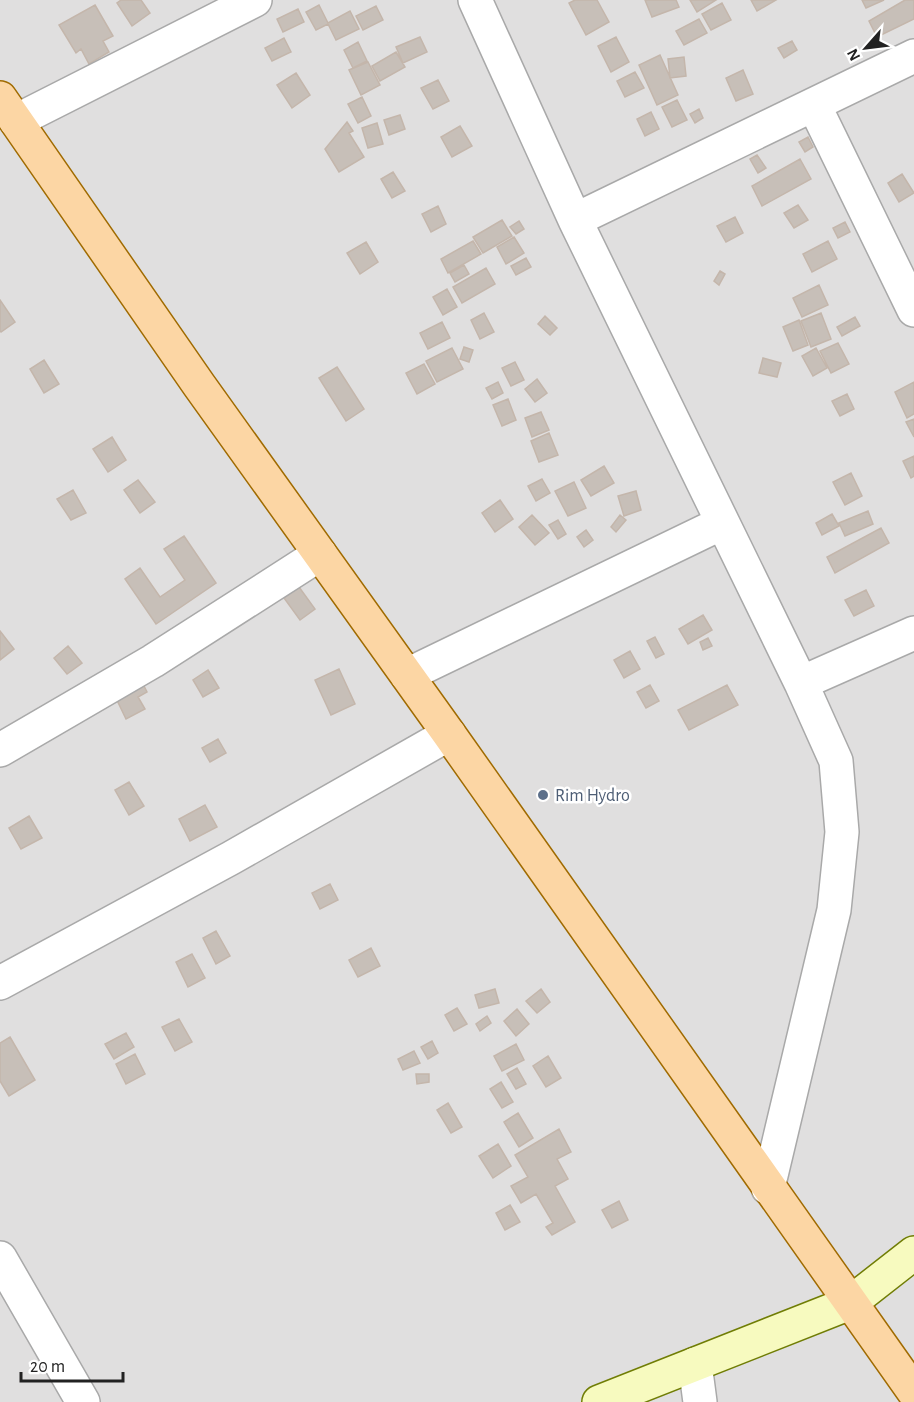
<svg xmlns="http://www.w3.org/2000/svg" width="914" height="1402" font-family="'Alegreya Sans',sans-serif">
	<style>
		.residential { fill: #e0dfdf }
		.building { fill: #c7bfb8; stroke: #c4b6ab; stroke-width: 1.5 }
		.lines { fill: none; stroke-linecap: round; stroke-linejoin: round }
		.street-casing { stroke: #a9a9a9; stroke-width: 36 }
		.secondary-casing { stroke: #707d05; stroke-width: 36 }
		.primary-casing { stroke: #a06b00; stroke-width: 36 }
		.street { stroke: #fff; stroke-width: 33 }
		.secondary { stroke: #f7fabf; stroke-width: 33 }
		.primary { stroke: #fcd6a4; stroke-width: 33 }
		.service-dot { fill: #5c6f8a; stroke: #fff; stroke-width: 2 }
		.labels { text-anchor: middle; stroke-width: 5; stroke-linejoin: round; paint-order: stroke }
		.service-label { font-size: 18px; fill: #4e5e75; stroke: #fff; text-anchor: start }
	</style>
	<rect width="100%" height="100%" fill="#f2efe9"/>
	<path class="residential" d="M0,0H914V1402H0Z"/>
	<path class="building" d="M121,0H141L150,13L132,26L117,3Z
		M575,0H597L609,22L586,35L569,3Z
		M645,0H676L679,7L652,17Z
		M690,0H716L697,12Z
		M751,0H776L757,11Z
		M862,0H884L866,8Z
		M905,0H914V19L877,37L869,21Z
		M722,3L731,20L711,30L702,14Z
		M95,5L113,36L103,41L109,52L89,64L81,49L76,53L59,25Z
		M319,5L328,23L350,11L359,29L336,40L328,24L316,30L306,12Z
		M376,6L383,20L363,30L356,16Z
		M298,9L304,22L283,32L277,19Z
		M699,19L707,33L684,45L676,31Z
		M420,37L427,52L403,63L396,47Z
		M616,37L629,62L611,72L598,46Z
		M284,38L291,52L272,61L265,48Z
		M792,41L797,50L784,58L778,48Z
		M358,42L367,61L353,68L344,50Z
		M396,52L405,67L380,81L372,66Z
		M660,55L678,95L657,105L639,65Z
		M684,57L686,76L670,78L668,59Z
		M368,62L380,85L361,95L349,70Z
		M743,70L753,94L736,101L726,78Z
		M635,72L644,88L625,97L617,81Z
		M296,73L310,95L292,108L277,85Z
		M438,80L449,101L433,109L421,88Z
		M362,97L371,116L358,123L348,104Z
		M677,100L687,120L672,127L662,107Z
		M699,109L703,118L695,123L690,114Z
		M651,112L659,129L645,136L637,119Z
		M400,115L405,129L389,135L384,120Z
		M347,122L353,131L349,133L364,157L339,172L325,149Z
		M377,123L383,144L368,148L362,128Z
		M460,126L472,146L452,157L441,137Z
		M808,137L813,147L805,152L799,142Z
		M757,155L766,168L758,173L750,159Z
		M800,159L811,179L762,206L752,186Z
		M393,172L405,191L392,198L381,179Z
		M902,174L914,193L899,202L888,183Z
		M798,205L808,220L794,228L784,213Z
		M438,206L446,224L431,232L422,214Z
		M735,217L743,233L726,242L717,226Z
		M502,220L512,236L483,253L473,237Z
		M519,221L524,229L516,234L510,227Z
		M845,222L850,232L838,238L833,228Z
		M514,237L524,253L506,264L497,247Z
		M473,241L481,254L448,273L441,259Z
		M828,241L837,259L812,272L803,254Z
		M366,242L378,262L360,274L347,253Z
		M526,258L531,267L516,275L511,266Z
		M464,265L469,274L455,282L450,273Z
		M486,268L495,284L462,303L453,287Z
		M720,271L725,274L719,285L714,281Z
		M819,285L828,305L802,317L793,298Z
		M447,289L457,307L443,315L433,297Z
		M0,300L15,322L1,332L0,331Z
		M484,313L494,332L480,339L471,320Z
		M821,313L831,339L811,347L801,321Z
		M545,316L557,328L550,335L538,324Z
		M855,317L860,326L842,336L837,327Z
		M799,320L808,345L793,351L783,327Z
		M442,322L450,338L428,349L420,333Z
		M838,343L849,364L831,373L820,351Z
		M464,347L473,350L469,362L460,359Z
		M452,348L463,369L437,382L426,361Z
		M816,348L827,368L813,376L802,356Z
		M763,358L781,363L777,377L759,373Z
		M44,360L59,384L44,393L30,369Z
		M515,362L524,380L511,386L502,368Z
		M424,364L435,384L417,394L406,373Z
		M337,367L364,409L346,421L319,378Z
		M537,379L547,393L535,402L525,389Z
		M498,382L503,393L492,399L486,388Z
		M914,382V414L907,418L895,392Z
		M847,394L854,409L840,416L832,401Z
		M508,399L516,420L502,426L493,405Z
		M541,412L549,430L532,437L525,418Z
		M914,419V437L906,422Z
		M549,433L558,455L539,462L531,441Z
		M112,437L126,460L108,472L93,449Z
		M914,456V476L911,478L903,461Z
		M604,466L614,483L591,496L581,480Z
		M851,473L862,496L845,505L833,482Z
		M542,479L550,493L536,501L528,486Z
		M138,480L155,502L140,513L124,490Z
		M574,482L586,508L568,516L555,491Z
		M73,490L86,513L71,520L57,499Z
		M636,491L641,510L624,516L618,496Z
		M500,500L513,519L495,532L482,513Z
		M868,511L873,524L845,536L839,523Z
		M832,514L839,526L822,535L816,523Z
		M532,515L549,533L535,545L519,527Z
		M620,515L626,520L616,532L611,527Z
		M558,520L566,534L558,539L549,525Z
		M881,528L889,543L835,573L827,557Z
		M586,530L593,540L584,547L577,537Z
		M184,536L216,583L156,624L125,579L140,568L160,597L185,580L164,549Z
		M299,587L315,609L300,620L284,598Z
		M866,590L874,606L854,616L845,600Z
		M703,615L712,630L688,644L679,629Z
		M0,631L14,649L0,660Z
		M655,637L664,654L656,658L647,641Z
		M708,638L712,646L703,650L700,642Z
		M68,646L82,663L67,674L54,658Z
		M630,651L640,669L624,678L614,660Z
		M339,669L355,704L331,715L315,680Z
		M208,670L219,688L203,697L193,680Z
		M142,682L147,692L138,697L145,709L126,719L115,696Z
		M650,685L659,701L646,708L637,692Z
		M727,685L738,705L689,730L678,710Z
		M218,739L226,753L210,762L202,748Z
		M129,782L144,806L129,815L115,790Z
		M205,805L217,827L190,841L179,819Z
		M29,816L42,838L21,849L9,828Z
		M330,884L338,900L320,909L312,893Z
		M216,931L230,956L216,964L203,938Z
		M371,948L380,966L358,977L349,960Z
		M192,954L205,978L188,987L176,962Z
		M495,989L499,1003L479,1008L475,995Z
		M541,989L550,1002L537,1013L526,1001Z
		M457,1008L467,1024L454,1031L445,1015Z
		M517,1009L529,1024L516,1036L504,1021Z
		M487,1016L491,1023L480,1031L476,1024Z
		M179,1019L192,1042L175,1051L162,1027Z
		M126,1033L134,1047L114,1059L105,1044Z
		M10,1037L35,1080L9,1096L0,1081V1043Z
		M432,1041L438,1053L428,1059L421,1047Z
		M516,1044L524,1060L502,1071L494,1056Z
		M414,1051L420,1063L403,1070L398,1059Z
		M135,1054L145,1074L126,1084L116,1064Z
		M548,1056L561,1078L546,1087L533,1066Z
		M517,1068L526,1084L516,1089L507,1074Z
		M416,1074H429V1082L417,1084Z
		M501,1082L513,1102L502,1108L490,1089Z
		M448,1103L462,1127L451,1133L437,1110Z
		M518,1113L533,1138L519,1147L504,1122Z
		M559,1129L571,1152L557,1159L568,1179L555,1186L575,1222L552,1235L546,1227L553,1223L536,1194L521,1203L511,1186L528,1177L515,1155Z
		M498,1144L511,1166L493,1178L479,1156Z
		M619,1201L628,1220L612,1228L602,1210Z
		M510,1205L520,1222L505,1230L496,1213Z"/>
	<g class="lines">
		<g class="street-casing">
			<path id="street" d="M475,0L575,220L801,683L836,761L842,832L834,910L768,1188
				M814,105L914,310
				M16,121L255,0
				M575,220L914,56
				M407,675L722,523
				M801,683L914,633
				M0,750L153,661L320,554
				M0,983L231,858L449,734
				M0,1258L83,1402
				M695,1364L700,1402"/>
		</g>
		<g class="secondary-casing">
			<path id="secondary" d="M599,1402L850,1303L914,1253"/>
		</g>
		<g class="primary-casing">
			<path id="primary" d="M0,98L199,385L449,734L914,1392"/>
		</g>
		<use href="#street" class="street"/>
		<use href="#secondary" class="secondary"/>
		<use href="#primary" class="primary"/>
	</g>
	<circle class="service-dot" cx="543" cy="795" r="6"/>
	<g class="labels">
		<g class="service-label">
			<text x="555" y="801">Rim Hydro</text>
		</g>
	</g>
	<g transform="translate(866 48) rotate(242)" stroke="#ffffff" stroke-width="4.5" paint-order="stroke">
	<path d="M0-4.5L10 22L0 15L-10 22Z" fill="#222222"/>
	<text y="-9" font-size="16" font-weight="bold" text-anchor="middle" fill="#222222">N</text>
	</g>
	<path d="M21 1372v9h102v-9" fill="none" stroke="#222222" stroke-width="3"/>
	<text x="30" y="1372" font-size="18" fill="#222222" stroke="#ffffff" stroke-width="4.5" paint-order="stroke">20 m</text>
</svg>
